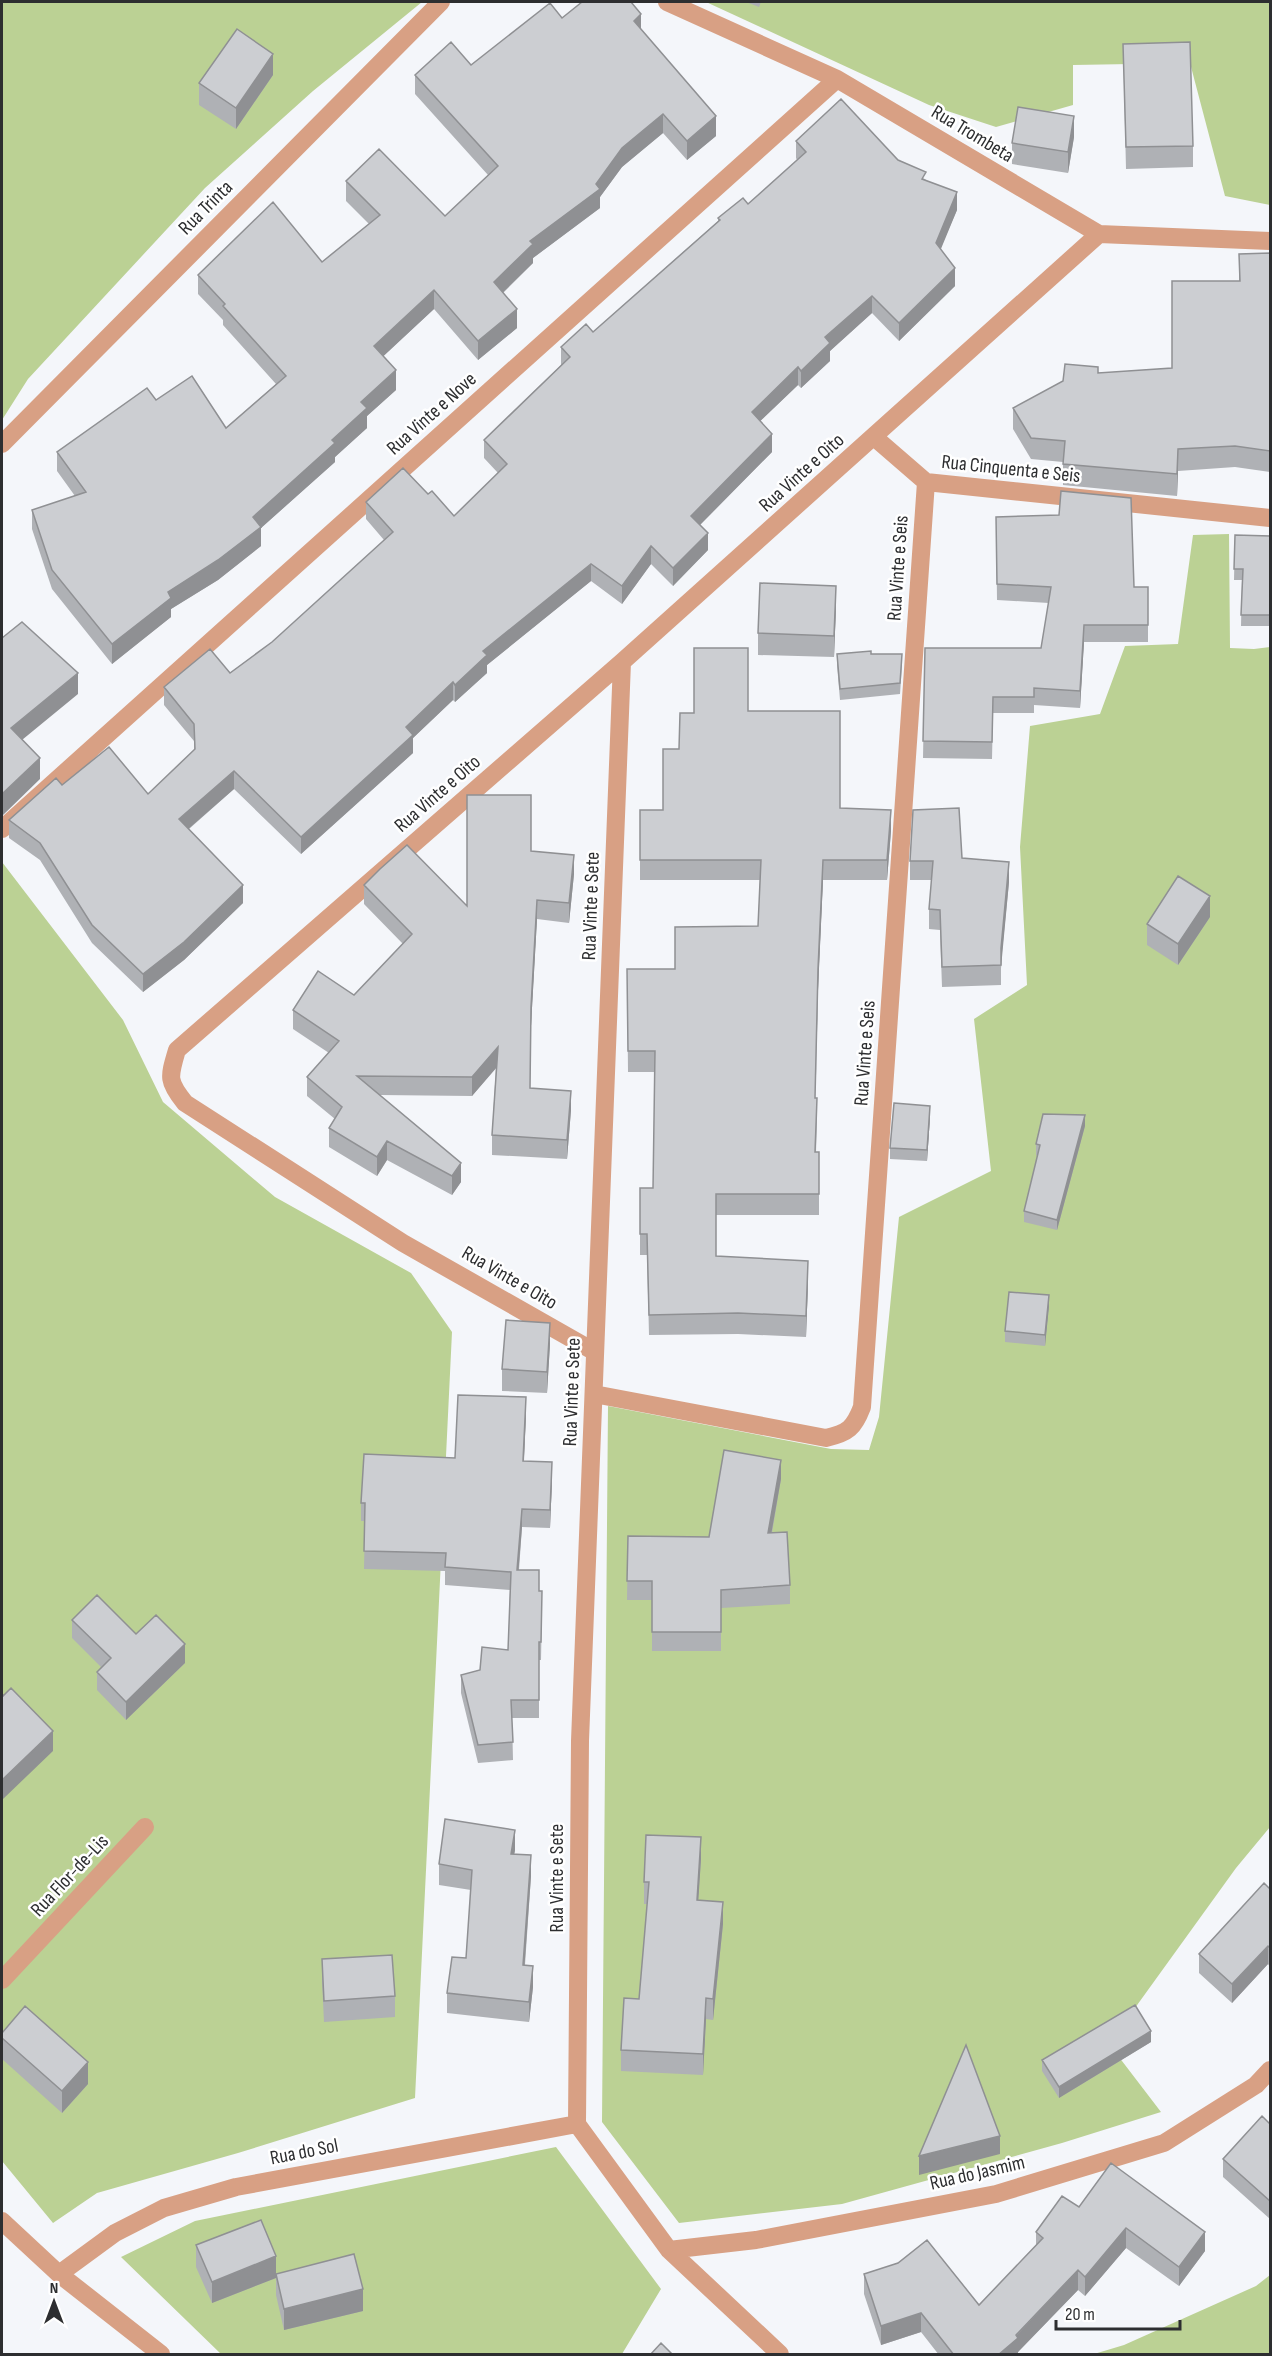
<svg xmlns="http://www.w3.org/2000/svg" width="1272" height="2356" font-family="'Sofia Sans Condensed',sans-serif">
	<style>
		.green { fill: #bbd194 }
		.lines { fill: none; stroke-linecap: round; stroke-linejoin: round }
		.street { stroke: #d8a084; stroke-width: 18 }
		.wall { fill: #afb1b5 }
		.shaded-wall { fill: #8f9093 }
		.building { fill: #ccced2; stroke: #8f9093; stroke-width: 1.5 }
		.labels { text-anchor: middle; stroke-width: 5; stroke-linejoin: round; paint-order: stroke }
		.street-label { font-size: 20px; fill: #2d2e30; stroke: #fff }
	</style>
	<rect width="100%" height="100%" fill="#f4f6fa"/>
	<path class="green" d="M2,2H422L313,91L205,188L28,379L2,420Z
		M706,2H1270V205L1225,196L1190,63L1073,65V105L996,127L929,105Z
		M1229,534L1230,648L1254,649L1270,647V1827L1236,1868L1109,2044L1161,2112L1062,2143L842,2204L679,2223L602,2122L608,1406L831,1449L869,1450L879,1417L899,1217L991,1171L974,1019L1027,985L1020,847L1030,726L1100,714L1125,646L1178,644L1193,535Z
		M2,862L123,1020L163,1102L275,1197L411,1273L452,1332L415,2098L238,2153L97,2193L53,2223L2,2161Z
		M556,2147L661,2289L622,2354H221L121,2257L195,2221Z
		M1270,2275V2354H1094L1124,2345L1256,2286Z"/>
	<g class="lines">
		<path class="street" d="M667,2L837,79L1099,234L1270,241
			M2,444L441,2
			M926,482L1270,518
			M2,829L837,79
			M595,1352L403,1243L185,1103C167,1081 169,1077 177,1050L622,662L1099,234
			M594,1394L826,1438C848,1433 854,1428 862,1407L926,482L874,437
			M2,1980L145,1827
			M577,2124L580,1741L622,662
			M577,2124L669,2250L780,2354
			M2,2221L59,2274L161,2354
			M669,2250L756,2240L996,2194L1164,2143L1256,2085L1270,2070
			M59,2274L115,2233L164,2208L236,2187L577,2124"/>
	</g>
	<path class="wall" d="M746,2H761L759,7Z
		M562,18L641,30L716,136L687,160L663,133L622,167L600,197V208L533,258V263L503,293L517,328L478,360L434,309L383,356L396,390L367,416V428L335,457V462L261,528V546L218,580L171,609V617L112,664L52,589L32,529V510L75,496L57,471V452L156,400L226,428L276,384L223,325V320L198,294V275L322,262L369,224L346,201V181L445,216L488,175L415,94V75L471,65Z
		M1123,44L1193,146V167L1126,169Z
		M273,75L236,129L199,105V83Z
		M1074,137L1068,173L1012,164V143Z
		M796,141L898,160L926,180L957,210L940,249L955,286L899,341L872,313L830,351V361L801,388L798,385L760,421L772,452L700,525L708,550L673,586L651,564L622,604L591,581L487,665V673L455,702L453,700L413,738V753L301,854L234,789L189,829L243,903L184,960L143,992L92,943L40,860L9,838V820L62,785L148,794L194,750V741L164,705V687L230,673L272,642L384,540L366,519V502L428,494L454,516L498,473L484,458V440L561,365V347L593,332L718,221V218L748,204L797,160L796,158Z
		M1270,253V472L1235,467L1178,471L1177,496L1063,485V462L1031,459L1013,429V408L1098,373L1172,368L1239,281V254Z
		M996,517L1134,587H1148V642H1084L1080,708L1034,705V713H993L992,759L923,758L925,648H1041L1049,603L997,600Z
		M1235,535L1270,536V626H1241L1242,580H1234Z
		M836,607L834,657L758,655V633Z
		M837,654L902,665L900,694L840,700L837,665Z
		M748,711L840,808L891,831L887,880H823L818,990L815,1098L817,1119L816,1152H819V1215H716V1256L808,1282L806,1337L738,1334L649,1335L647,1255H640V1188H653L655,1072H628L627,969H675L758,926L760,880H640V810H663L679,749L694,713Z
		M531,851L574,874L569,923L537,919L531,1026L530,1088L571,1110L567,1159L492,1155V1135L496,1067L472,1096L380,1095L461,1182L452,1195L387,1160L377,1176L329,1147V1128L335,1119L307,1096V1077L329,1053L293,1029V1010L354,995L403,944L364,904V885L467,906Z
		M962,858L1009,882L1001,962V985L942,987L940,930L929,929V909L932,880H910V861Z
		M1210,917L1178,965L1147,945V924Z
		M930,1117L927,1161L890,1159V1148Z
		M1085,1126L1057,1230L1024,1222V1211L1038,1156L1036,1155V1144Z
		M1049,1306L1045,1346L1005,1342V1331Z
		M550,1344L547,1393L502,1391V1369Z
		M526,1415L524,1461L552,1480L550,1528L522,1527L519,1570L539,1591L542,1609L541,1660H539V1718H512L513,1760L478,1763L461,1693V1675L480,1670L508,1650L510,1590L445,1585V1571L364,1569L365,1521H361V1503L455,1458Z
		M781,1479L772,1533L790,1585V1604L721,1608V1651H652V1600H627L628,1536L709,1537Z
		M72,1620L136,1634L185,1663L126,1720L97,1690V1672L101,1667L72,1638Z
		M515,1850L514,1854L531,1876L525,1965L533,1987L529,2022L447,2013V1993L466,1958L471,1890L439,1885V1864Z
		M701,1859L698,1900L723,1924L713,2020L706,2019L703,2075L621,2071V2050L639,1999L648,1904H644V1882Z
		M1270,1889V1967L1268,1964L1232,2003L1199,1973V1954Z
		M322,1959L395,1996V2017L324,2022L322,1981Z
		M2,2033L88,2084L62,2113L2,2059Z
		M1151,2042L1059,2098L1042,2071V2060Z
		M1270,2124V2219L1223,2177V2159Z
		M1079,2207L1205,2251L1179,2286L1126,2248L1085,2296L1078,2290L1018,2352V2355H939L921,2332L881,2345L864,2294V2274L898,2263L979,2305L1036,2245V2232Z
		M196,2245L276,2273L363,2311L284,2330L276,2295V2278L212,2303L196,2267Z"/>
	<path class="shaded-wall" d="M641,14V33L634,21Z
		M273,54V75L236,129V108Z
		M663,114V133L622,167L600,197V208L533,258V263L494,301V282L530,241L596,184L622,148Z
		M716,116V136L687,160V141Z
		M1074,116V137L1068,173V152Z
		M957,192V210L936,261V243Z
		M955,268V286L899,341V323Z
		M434,290V309L374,365V346Z
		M872,296V313L830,351V361L801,388V371L825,337Z
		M517,309V328L478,360V341Z
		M798,367V385L752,429V412Z
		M396,370V390L367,416V428L335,457V462L261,528V546L218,580L171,609V617L112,664V644L168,592L253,517L332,440L361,402Z
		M772,434V452L691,534V516Z
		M1178,449V471L1177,496V474Z
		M708,533V550L673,586V568Z
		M651,546V564L622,604V586Z
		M591,564V581L487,665V673L455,702V685L483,651Z
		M836,586V607L834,657V636Z
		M1084,625V642L1080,708V691Z
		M78,673V694L11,749V728Z
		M453,682V700L413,738V753L301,854V837L406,727Z
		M40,758V779L2,816V794Z
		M234,771V789L179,837V819Z
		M891,810V831L887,880V860Z
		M574,855V874L569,923V903Z
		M823,860V880L818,990L815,1119L818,969Z
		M1009,862V882L1001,968V948Z
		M243,885V903L184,960L143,992V974Z
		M1210,896V917L1178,965V944Z
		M537,900V919L531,1026V1007Z
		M498,1047V1066L472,1096V1077Z
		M571,1091V1110L567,1159V1140Z
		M930,1106V1117L927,1161V1150Z
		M1085,1115V1126L1057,1230V1220Z
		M387,1141V1160L377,1176V1157Z
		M461,1163V1182L452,1195V1176Z
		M808,1261V1282L806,1337V1316Z
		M1049,1295V1306L1045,1346V1335Z
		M550,1323V1344L547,1393V1372Z
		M526,1397V1415L523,1479V1461Z
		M781,1460V1479L768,1552V1533Z
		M552,1462V1480L550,1528V1510Z
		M522,1509V1527L517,1588V1570Z
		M185,1644V1663L126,1720V1702Z
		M53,1731V1751L2,1800V1780Z
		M515,1830V1850L511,1875V1854Z
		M701,1837V1859L697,1921V1900Z
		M531,1855V1876L523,1986V1965Z
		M723,1902V1924L713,2020V1999Z
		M1268,1946V1964L1232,2003V1984Z
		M533,1966V1987L529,2022V2002Z
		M706,1998V2019L703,2075V2054Z
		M1151,2031V2042L1059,2098V2087Z
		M88,2062V2084L62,2113V2091Z
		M1000,2136V2154L919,2175V2156Z
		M1126,2228V2248L1085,2296V2277Z
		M1205,2232V2251L1179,2286V2267Z
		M276,2256V2278L212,2303V2282Z
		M1078,2270V2290L1018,2352V2355H998Z
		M363,2289V2311L284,2330V2309Z
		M921,2313V2332L881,2345V2326Z"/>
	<path class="building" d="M582,2H631L641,14L634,21L716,116L687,141L663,114L622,148L596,184L600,189L530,241L533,244L494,282L517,309L478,341L434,290L374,346L396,370L361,402L367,408L332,440L335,443L253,517L261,527L218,560L168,592L171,598L112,644L52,570L32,510L86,492L57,452L147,388L156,400L192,376L226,428L286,376L223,306L225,304L198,275L273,202L322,262L380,215L346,181L379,149L445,216L498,166L415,75L451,42L471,65L550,3L562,18Z
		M237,29L273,54L236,108L199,83Z
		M1190,42L1193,146L1126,147L1123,44Z
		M841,99L898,160L926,172L922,179L957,192L936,243L955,268L899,323L872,296L825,337L830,343L801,371L798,367L752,412L772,434L691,516L708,533L673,568L651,546L622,586L591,564L483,651L487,655L455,685L453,682L406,727L413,735L301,837L234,771L179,819L243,885L184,942L143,974L92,925L40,843L9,820L56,778L62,785L109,747L148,794L195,749L194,724L164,687L210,649L230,673L272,642L393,532L366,502L403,468L428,494L432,491L454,516L507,464L484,440L570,357L561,347L586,324L593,332L720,220L718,218L743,198L748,204L806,152L796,141Z
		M1018,107L1074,116L1068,152L1012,143Z
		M1270,253V451L1235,446L1178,449L1177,474L1063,464L1065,441L1031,438L1013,408L1063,381L1065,364L1098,367V373L1172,368V281H1240L1239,254Z
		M1061,491L1131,498L1134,587H1148V625H1084L1080,691L1034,688V697H993L992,742L923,741L925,648H1041L1051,587L997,584L996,517L1059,515Z
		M1235,535L1270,536V615H1241L1243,569H1234Z
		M760,583L836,586L834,636L758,633Z
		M22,622L78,673L11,728L40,758L2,794V638Z
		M694,648H748V711H840V808L891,810L887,860H823L818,969L815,1098H817L815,1152H819V1194H716V1256L808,1261L806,1316L738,1313L649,1315L647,1234H640V1188H653L655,1051H628L627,969H675V927L758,926L761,860H640V810H663V749H679L680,713H694Z
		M871,651V654H902L900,683L840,689L837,654Z
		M467,795H531V851L574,855L569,903L537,900L531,1007L530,1088L571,1091L567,1140L492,1135L498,1047L472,1077L357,1076L461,1163L452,1176L387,1141L377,1157L329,1128L342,1107L307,1077L339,1041L293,1010L318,971L354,995L412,934L364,885L380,869L407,845L467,906Z
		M959,808L962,858L1009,862L1001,948V965L942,967L940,910L929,909L933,861H910L913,810Z
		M1178,876L1210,896L1178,944L1147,924Z
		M894,1103L930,1106L927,1150L890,1148Z
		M1043,1114L1085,1115L1057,1220L1024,1211L1040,1145L1036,1144Z
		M1009,1292L1049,1295L1045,1335L1005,1331Z
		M506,1320L550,1323L547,1372L502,1369Z
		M458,1395L526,1397L523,1461L552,1462L550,1510L522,1509L517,1570H539V1591H542L541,1642H539V1700H511L513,1742L478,1745L461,1675L480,1670L482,1647L508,1650L511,1572L445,1567L446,1553L364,1551L365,1503H361L364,1454L455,1458Z
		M724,1450L781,1460L768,1533L787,1532L790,1585L721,1590V1632H652V1581H627L628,1536L709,1537Z
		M97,1595L136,1634L156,1615L185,1644L126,1702L97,1672L111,1658L72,1620Z
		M11,1688L53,1731L2,1780V1693L3,1696Z
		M445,1819L515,1830L511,1854L531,1855L523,1965L533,1966L529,2002L447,1993L452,1957L466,1958L472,1870L439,1864Z
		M646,1835L701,1837L697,1900L723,1902L713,1999L706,1998L703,2054L621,2050L624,1998L639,1999L649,1882H644Z
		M1264,1883L1270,1889V1948L1268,1946L1232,1984L1199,1954Z
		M392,1955L395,1996L324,2001L322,1959Z
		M1135,2005L1151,2031L1059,2087L1042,2060Z
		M25,2006L88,2062L62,2091L2,2038V2033Z
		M966,2045L1000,2136L919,2156Z
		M1262,2116L1270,2124V2201L1223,2159Z
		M1111,2163L1205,2232L1179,2267L1126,2228L1085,2277L1078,2270L1016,2335L1018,2338L998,2355H954L921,2313L881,2326L864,2274L898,2263L927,2240L979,2305L1043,2238L1036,2232L1062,2196L1079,2207Z
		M261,2220L276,2256L212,2282L196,2245Z
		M354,2254L363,2289L284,2309L276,2274Z
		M661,2343L673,2355H650Z"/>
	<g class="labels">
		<g class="street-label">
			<text transform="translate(973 133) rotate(31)" y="7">Rua Trombeta</text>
			<text transform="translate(205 207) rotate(-45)" y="7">Rua Trinta</text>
			<text transform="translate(431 413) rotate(-42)" y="7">Rua Vinte e Nove</text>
			<text transform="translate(1011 468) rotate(6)" y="7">Rua Cinquenta e Seis</text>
			<text transform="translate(801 472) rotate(-42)" y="7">Rua Vinte e Oito</text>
			<text transform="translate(897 568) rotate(-86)" y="7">Rua Vinte e Seis</text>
			<text transform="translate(437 793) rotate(-41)" y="7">Rua Vinte e Oito</text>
			<text transform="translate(590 906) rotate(-88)" y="7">Rua Vinte e Sete</text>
			<text transform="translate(864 1053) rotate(-86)" y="7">Rua Vinte e Seis</text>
			<text transform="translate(510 1277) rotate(30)" y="7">Rua Vinte e Oito</text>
			<text transform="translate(571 1392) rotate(-88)" y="7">Rua Vinte e Sete</text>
			<text transform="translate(69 1875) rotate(-47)" y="7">Rua Flor-de-Lis</text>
			<text transform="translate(556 1878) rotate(-90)" y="7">Rua Vinte e Sete</text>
			<text transform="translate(304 2151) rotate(-11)" y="7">Rua do Sol</text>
			<text transform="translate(977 2172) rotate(-13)" y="7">Rua do Jasmim</text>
		</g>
	</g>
	<rect width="1272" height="2356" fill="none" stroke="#2d2e30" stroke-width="6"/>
	<g transform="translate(54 2302)" stroke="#ffffff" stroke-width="4.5" paint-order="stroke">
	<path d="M0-4.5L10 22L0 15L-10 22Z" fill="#2d2e30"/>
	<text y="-9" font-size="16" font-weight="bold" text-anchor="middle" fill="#2d2e30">N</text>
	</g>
	<path d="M1056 2320v9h124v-9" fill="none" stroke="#2d2e30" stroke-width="3"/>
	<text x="1065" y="2320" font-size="18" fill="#2d2e30" stroke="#ffffff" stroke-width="4.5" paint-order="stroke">20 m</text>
</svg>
